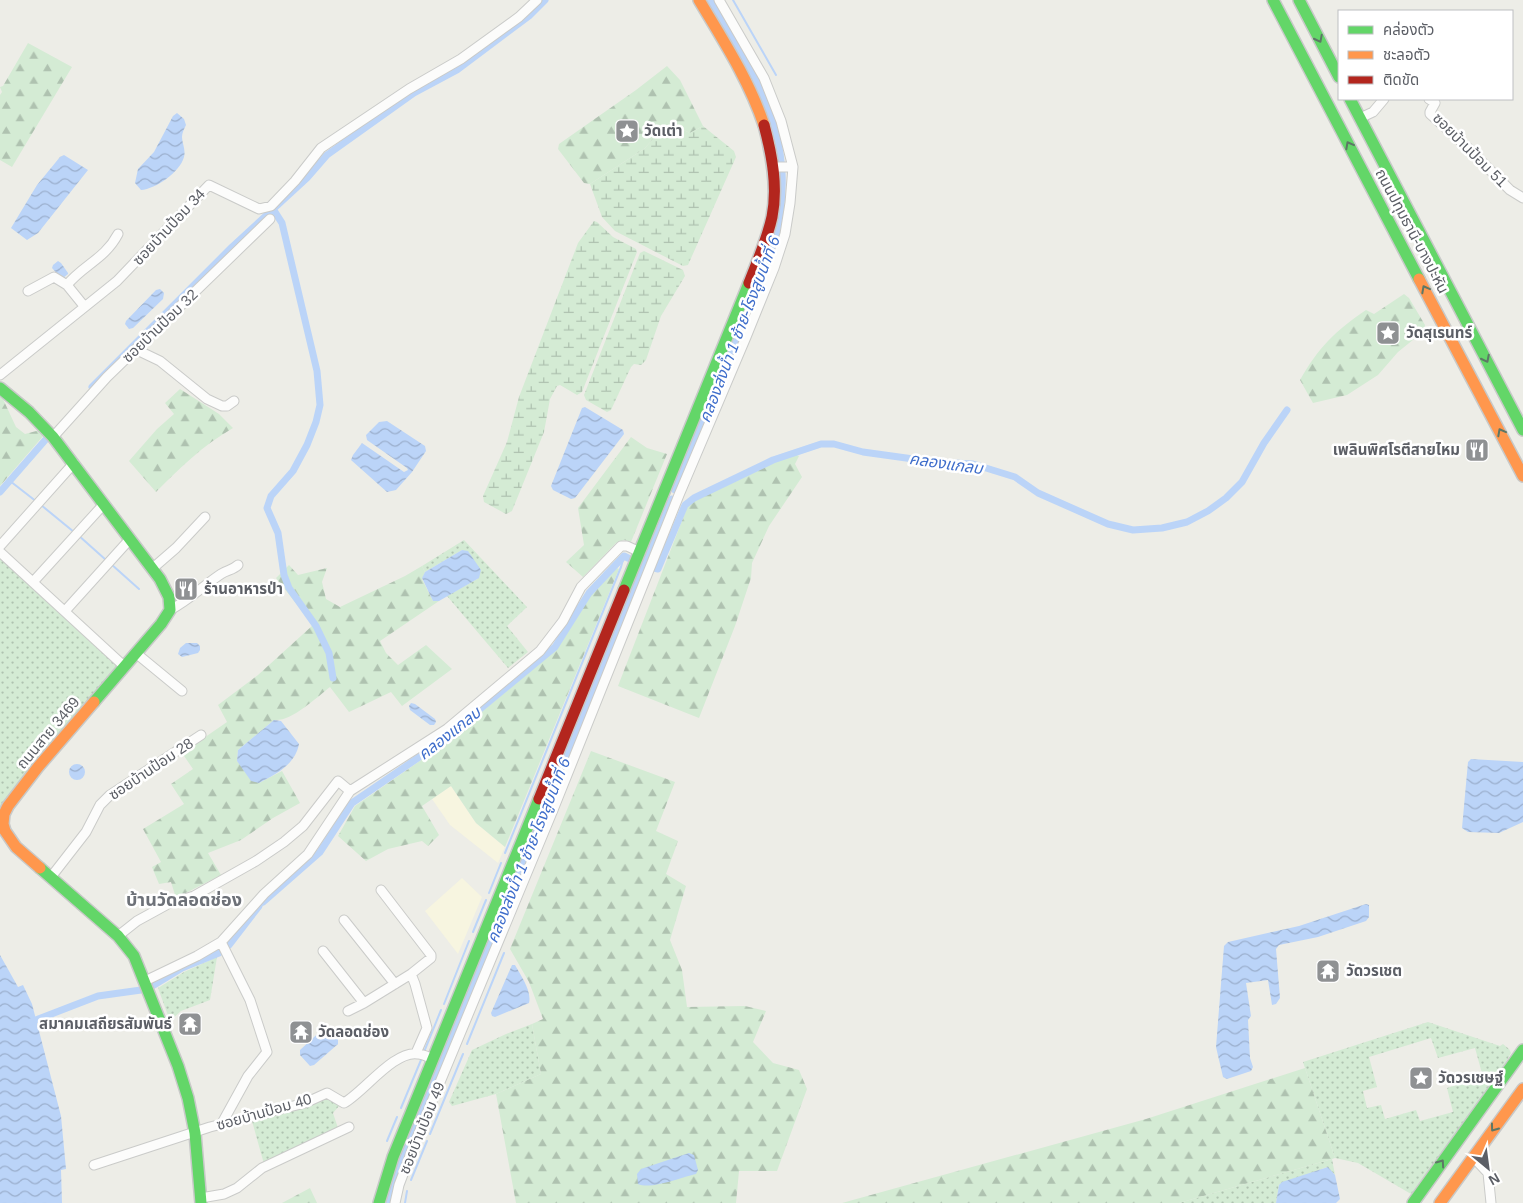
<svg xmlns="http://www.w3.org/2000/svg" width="1523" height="1203" font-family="Helvetica,'Noto Sans Thai',sans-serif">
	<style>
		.commercial { fill: #f7f5e0 }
		.grass { fill: url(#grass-dots); fill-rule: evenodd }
		.forest { fill: url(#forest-firs) }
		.wetland { fill: url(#wetland-marsh) }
		.water { fill: url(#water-waves) }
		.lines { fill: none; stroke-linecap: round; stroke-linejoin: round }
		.stream { stroke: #bbd4f8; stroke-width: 2 }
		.canal { stroke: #bbd4f8; stroke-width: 7 }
		.street-casing { stroke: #cacbc9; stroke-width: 11 }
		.fast-casing { stroke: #c8c9c8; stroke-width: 14 }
		.slow-casing { stroke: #c8c9c8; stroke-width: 14 }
		.jam-casing { stroke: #c8c9c8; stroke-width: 14 }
		.street { stroke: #fcfcfb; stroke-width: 9 }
		.fast { stroke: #63d668; stroke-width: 11 }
		.slow { stroke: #ff974d; stroke-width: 11 }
		.jam { stroke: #b3261e; stroke-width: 11 }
		.oneway { stroke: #5d7766 }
		.labels { text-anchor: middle; stroke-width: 5; stroke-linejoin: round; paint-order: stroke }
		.poi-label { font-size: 15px; font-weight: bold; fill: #5c5f66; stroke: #fff; text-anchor: start }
		.street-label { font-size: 15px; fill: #5c5f66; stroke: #fff }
		.water-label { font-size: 16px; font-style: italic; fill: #3f6ecb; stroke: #fff }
		.quarter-label { font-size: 18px; font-weight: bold; fill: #6d7178; stroke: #fff }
	</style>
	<defs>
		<pattern id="grass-dots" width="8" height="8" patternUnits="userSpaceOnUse" patternTransform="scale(1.25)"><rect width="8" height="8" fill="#d4ebd4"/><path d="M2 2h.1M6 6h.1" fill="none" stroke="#afc2b0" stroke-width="1.8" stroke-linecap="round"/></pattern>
		<pattern id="forest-firs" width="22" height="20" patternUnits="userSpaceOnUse" patternTransform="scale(1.25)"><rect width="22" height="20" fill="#d4ebd4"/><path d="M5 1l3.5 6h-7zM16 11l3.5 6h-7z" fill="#afc2b0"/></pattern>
		<pattern id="wetland-marsh" width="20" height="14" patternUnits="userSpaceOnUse" patternTransform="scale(1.25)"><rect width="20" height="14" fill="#d4ebd4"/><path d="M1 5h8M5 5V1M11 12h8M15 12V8" fill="none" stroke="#afc2b0"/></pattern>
		<pattern id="water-waves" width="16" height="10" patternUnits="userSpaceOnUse" patternTransform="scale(1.25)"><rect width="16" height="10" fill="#bbd4f8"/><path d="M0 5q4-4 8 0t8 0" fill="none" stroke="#9bafcd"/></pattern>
	</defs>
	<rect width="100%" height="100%" fill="#edede7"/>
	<path class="commercial" d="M451,786L476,823L505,847L498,863L450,825L432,799Z
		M462,878L482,897L458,954L425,911Z"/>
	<path class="grass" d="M464,540L527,607L507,626L528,652L508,668L447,596L479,578L462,550L425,572L422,566Z
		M0,556L123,667L41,760L0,829Z
		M217,957L210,1000L181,1011L170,1021L158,988L184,972Z
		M1428,1022L1500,1046L1503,1044L1509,1049L1511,1053L1499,1074L1411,1194L1358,1163L1335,1158L1303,1062ZM1431,1038L1438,1058L1475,1048L1483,1077L1447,1088L1453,1112L1420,1121L1416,1110L1385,1119L1381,1105L1367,1108L1363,1091L1377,1087L1369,1057Z
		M532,1024L541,1074L496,1094L452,1106L449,1102L472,1050L506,1034Z
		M324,1098H329L339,1106L333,1113L338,1128L264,1164L252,1121Z
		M1332,1159L1335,1175L1327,1167L1279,1185L1276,1203H1179Z"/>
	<path class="forest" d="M28,43L72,67L12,167L0,160V95L2,92L0,87L3,86Z
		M667,66L680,80L703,126L690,133L673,125L662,129L644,149L590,184L584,183L558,149L559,144L636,90Z
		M1404,294L1409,298L1425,325L1424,331L1398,352L1378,375L1347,395L1313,403L1300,380C1318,348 1336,330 1366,310L1374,314Z
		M180,389L219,414L233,428C202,446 181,467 156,492L129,461L157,429L174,414L165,403Z
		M0,396L3,399L16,427L25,434L40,430L44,435L0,486Z
		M631,437L647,448L667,454L631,542L624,540L616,543L583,577L566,562L584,545L578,508Z
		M794,454L799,456L795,464L802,477L769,526L752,563L751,578L735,626L699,718L618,686L690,500L772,460Z
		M289,565L298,575L327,568L322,582L326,599L340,607L405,576L422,566L425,572L422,579L433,601H439L380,641L386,653L398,665L426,645L452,669L402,706L391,692L349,712L330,687C316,698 291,722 274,720L238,750L237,761L259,783L282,771L300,803L273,818L241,840L208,853L221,875L176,898L171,882L159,884L152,867L161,862L143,829L184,804L171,784L193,769L182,753L227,722L218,705L258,675L313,625L276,578Z
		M617,568L619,569L505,847L476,823L451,786L422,806L439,835L428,846L422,841L388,849L366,861L338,836L355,806L437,749L557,649L591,595Z
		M591,751L675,782L656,831L678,841L666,874L686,886L670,940L682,970L687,1007L745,1006L766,1011L753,1042L773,1063L799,1070L807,1089L777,1171H739L736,1203H516L496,1094L541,1074L532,1024L543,1019L529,982L510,949Z
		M1305,1068L1335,1158L1332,1159L1179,1203H842L1146,1119Z
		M310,1188L317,1203H282Z"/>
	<path class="wetland" d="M673,125L690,133L703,126L734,151L736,157L688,265L683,266L615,231L602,217L590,184L644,149L662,129Z
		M594,221L597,222L613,237L636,249L637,252L582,392L577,395L560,385L557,386L550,399L544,432L512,511L506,514L484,502L483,496L507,442L519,397L578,243Z
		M644,251L683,270L685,276L661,316L646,360L641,365L634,364L631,367L611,410L607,412L586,400L584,395L640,253Z"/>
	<path class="water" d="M177,113L184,119L186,125C184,129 182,133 182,137C182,143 186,150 184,157C180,172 156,189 141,190L135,183L138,169L154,152L173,116Z
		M64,155L88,170L38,233L27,240L11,228L37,185L60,157Z
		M58,261L61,263L68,273V274L62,279L52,268L53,265Z
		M160,289L164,293L163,299L133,328L129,329L125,324L126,321L156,290Z
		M585,407L623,430L624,434L575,498L571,499L553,490L551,486L582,408Z
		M387,421L425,446L426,451L412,472L396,490L387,492L351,460L353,455L362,443L404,472L408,470L407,468L367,440L366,435L379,422Z
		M462,550L468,551L481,570L479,578L439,601H433L422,578L425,572Z
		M186,643H197L200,646V650L198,653L182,657L178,654L180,648Z
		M411,703L415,704L435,719L436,722L434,725H430L410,710L409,706Z
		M274,720L281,721L299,744C295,765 276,774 259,783L251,781L237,761L238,750Z
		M1471,759L1523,762V822L1499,833L1468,832L1462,828L1468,762Z
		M69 772a8 8 0 1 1 16 0a8 8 0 1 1-16 0Z
		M1366,904L1369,905V917L1366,921L1318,937L1279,945L1276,949L1280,998L1276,1004L1272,1005L1268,980L1246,983L1251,1016L1248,1020L1250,1058L1253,1067L1251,1071L1227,1079L1223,1077L1216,1047L1224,946L1228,942L1299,926Z
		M0,955L18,987L23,985L32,1004L61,1116L66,1169L61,1170L62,1203H0Z
		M512,965H515C521,976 532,991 529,1003L495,1017L492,1016L491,1013Z
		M324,1028H329L338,1039V1044L314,1065L310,1066L300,1055V1050Z
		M689,1153L694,1155L698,1170L696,1174C682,1177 651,1190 638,1184L637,1174L641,1169Z
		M1328,1167L1335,1175L1340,1199L1336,1203H1276L1279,1185L1282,1182Z"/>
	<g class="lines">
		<path class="stream" d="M733,0L776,75
			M10,481L37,502
			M41,505L74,532
			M78,535L106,560
			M111,564L139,589
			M505,853L621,567L624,556
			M489,893L501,863
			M473,932L486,900
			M444,1004L469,941
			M467,1044L504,953
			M424,1052L441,1010
			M401,1108L421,1060
			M430,1134L463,1054
			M387,1141L397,1117
			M411,1180L427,1141
			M405,1203L407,1191"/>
		<path class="canal" d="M273,209L282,223L317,371L320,405L316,422L307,445L293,471L271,496L267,508L278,533L284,575L289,588L316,626L329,653L333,678
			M92,387L232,247L307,178L327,155L414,93L457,70L529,16L545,0
			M675,490L767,266C789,202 788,148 759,86C746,56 726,28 710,0
			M0,492L47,438
			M654,568L658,569L685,505L694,498L773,460L821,444H834L863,452L935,462L973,464L1015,477L1038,493L1108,524L1133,530L1162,528L1187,522L1208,511L1226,498L1242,482L1264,443L1287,410
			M263,902L320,852L352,803L434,747L555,647L589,593L624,556L628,558
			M154,985L182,968L219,953L229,945L259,906
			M28,1023L98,996L141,990
			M388,1203L398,1167L672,499"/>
		<g class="street-casing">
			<path id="street" d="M1429,99L1435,103L1430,112V114L1467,147L1510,190L1523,198
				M1360,118L1373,112L1384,99
				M772,167H793
				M67,285C83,265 105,259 118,234
				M28,291L54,277L67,285L84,306
				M137,350L160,361L207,399L222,406H227L234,401
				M0,375L117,281L209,185L259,209L271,206L295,181L321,148L409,89L461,59L519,17L537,0
				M53,437L107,377L270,219
				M0,546L74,463
				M0,552L125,667
				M153,568L176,548L205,517
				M33,582L104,504
				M170,610C189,600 203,586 221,574C227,570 233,570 238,565
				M65,611L130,539
				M137,654L182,691
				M537,805L553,810
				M51,877L86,832L100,805L110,795L201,735
				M344,920L395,984
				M118,936L137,921L168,904L194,896L256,861L284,842L303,826L338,781L350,791
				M323,951L364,1003
				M411,974L415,984L427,1028L416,1053
				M145,981L197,956L221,942L264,894L308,854L350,791L447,729L540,651L563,621L581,587L621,546H627L640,552
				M348,1011L364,1003L411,974L431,958V955L381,890
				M221,1125L248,1076L267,1052L250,1000L221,942
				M1474,1158L1488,1173L1491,1203
				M94,1165L210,1127L305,1103L327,1093L344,1103C364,1092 394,1050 418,1054C423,1054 428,1057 433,1059
				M201,1198L224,1194L237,1188L262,1168L349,1127
				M395,1203L399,1185L416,1140L553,810L679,495L746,337L774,268L785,234L790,203L793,167L781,121L764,78L719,0"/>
		</g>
		<g class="fast-casing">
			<path id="fast" d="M1273,0L1419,279
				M1299,0L1339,77
				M1350,99L1523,430
				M0,388L29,412L53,437L160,579L169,597L170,610L161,624L94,702
				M624,590L749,283
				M40,868L118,936L134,956L178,1066L188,1098L195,1133L201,1203
				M379,1203L393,1157L539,799
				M1413,1203L1523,1050"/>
		</g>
		<g class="slow-casing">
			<path id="slow" d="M699,0C723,40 749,80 764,125
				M1419,279L1523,476
				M40,868L16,847L5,831L3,824L4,814L8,806L38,767L94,702
				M1440,1203L1523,1089"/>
		</g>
		<g class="jam-casing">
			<path id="jam" d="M749,283C757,262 767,240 772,217C778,187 772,155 764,125
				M539,799L624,590"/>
		</g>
		<use href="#street" class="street"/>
		<use href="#fast" class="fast"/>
		<use href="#slow" class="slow"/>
		<use href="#jam" class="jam"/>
	</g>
	<defs><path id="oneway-chevron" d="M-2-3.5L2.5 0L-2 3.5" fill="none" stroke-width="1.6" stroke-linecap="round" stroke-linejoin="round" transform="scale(1.25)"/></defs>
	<g class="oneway">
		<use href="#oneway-chevron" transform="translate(1319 39) rotate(63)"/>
		<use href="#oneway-chevron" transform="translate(1349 145) rotate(-118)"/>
		<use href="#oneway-chevron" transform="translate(1425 289) rotate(-118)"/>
		<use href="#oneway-chevron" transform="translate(1486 359) rotate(63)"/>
		<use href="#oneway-chevron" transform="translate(1501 432) rotate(-118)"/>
		<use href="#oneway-chevron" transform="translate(1494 1128) rotate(126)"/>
		<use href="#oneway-chevron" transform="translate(1441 1163) rotate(-55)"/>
	</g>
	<defs>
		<g id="sight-square" transform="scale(1.25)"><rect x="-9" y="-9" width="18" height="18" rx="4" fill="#8f9193" stroke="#fff"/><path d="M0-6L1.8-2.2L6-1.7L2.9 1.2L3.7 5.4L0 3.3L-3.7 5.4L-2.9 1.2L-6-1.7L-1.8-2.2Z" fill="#fff"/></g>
		<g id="restaurant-square" transform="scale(1.25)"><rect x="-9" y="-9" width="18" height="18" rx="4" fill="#8f9193" stroke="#fff"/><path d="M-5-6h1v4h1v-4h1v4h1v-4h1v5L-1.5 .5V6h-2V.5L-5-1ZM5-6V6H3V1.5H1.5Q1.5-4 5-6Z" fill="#fff"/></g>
		<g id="temple-square" transform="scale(1.25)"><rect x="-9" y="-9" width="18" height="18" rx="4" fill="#8f9193" stroke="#fff"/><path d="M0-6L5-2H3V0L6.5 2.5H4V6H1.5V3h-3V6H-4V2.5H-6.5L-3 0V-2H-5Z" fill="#fff"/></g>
	</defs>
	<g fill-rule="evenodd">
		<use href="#sight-square" x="627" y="131"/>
		<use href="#sight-square" x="1388" y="333"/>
		<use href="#restaurant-square" x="1477" y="450"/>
		<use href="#restaurant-square" x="186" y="589"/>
		<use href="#temple-square" x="1328" y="971"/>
		<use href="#temple-square" x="190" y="1024"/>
		<use href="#temple-square" x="301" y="1032"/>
		<use href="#sight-square" x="1421" y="1078"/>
	</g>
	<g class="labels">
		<g class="poi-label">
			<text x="644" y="136">วัดเต่า</text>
			<text x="1406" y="338">วัดสุเรนทร์</text>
			<text x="1460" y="455" text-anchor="end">เพลินพิศโรตีสายไหม</text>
			<text x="204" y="594">ร้านอาหารป่า</text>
			<text x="1346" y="976">วัดวรเชต</text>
			<text x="172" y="1029" text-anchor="end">สมาคมเสถียรสัมพันธ์</text>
			<text x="318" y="1037">วัดลอดช่อง</text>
			<text x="1438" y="1083">วัดวรเชษฐ์</text>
		</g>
		<g class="street-label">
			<text transform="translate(1470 150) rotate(45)" y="5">ซอยบ้านป้อม 51</text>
			<text transform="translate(169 227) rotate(-47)" y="5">ซอยบ้านป้อม 34</text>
			<text transform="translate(1412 231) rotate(62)" y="5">ถนนปทุมธานี-บางปะหัน</text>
			<text transform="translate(160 326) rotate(-44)" y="5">ซอยบ้านป้อม 32</text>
			<text transform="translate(48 733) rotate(-50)" y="5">ถนนสาย 3469</text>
			<text transform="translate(151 769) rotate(-34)" y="5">ซอยบ้านป้อม 28</text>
			<text transform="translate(264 1112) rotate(-16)" y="5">ซอยบ้านป้อม 40</text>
			<text transform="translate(422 1128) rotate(-68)" y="5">ซอยบ้านป้อม 49</text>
		</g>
		<g class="water-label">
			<text transform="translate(739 329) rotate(-69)" y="6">คลองส่งน้ำ 1 ซ้าย-โรงสูบน้ำที่ 6</text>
			<text transform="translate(946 463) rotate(8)" y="6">คลองแกลบ</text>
			<text transform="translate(449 733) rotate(-38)" y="6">คลองแกลบ</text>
			<text transform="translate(528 850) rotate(-68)" y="6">คลองส่งน้ำ 1 ซ้าย-โรงสูบน้ำที่ 6</text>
		</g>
		<g class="quarter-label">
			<text x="184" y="906">บ้านวัดลอดช่อง</text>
		</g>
	</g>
	<rect x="1338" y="10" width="175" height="90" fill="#ffffff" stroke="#bebfc2"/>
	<rect x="1348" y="26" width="25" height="8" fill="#63d668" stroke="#bebfc2"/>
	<text x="1383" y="35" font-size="15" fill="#5c5f66">คล่องตัว</text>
	<rect x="1348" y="51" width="25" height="8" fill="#ff974d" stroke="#bebfc2"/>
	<text x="1383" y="60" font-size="15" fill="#5c5f66">ชะลอตัว</text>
	<rect x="1348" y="76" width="25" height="8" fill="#b3261e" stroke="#bebfc2"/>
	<text x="1383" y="85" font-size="15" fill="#5c5f66">ติดขัด</text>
	<g transform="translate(1488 1168) rotate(151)" stroke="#ffffff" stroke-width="4" paint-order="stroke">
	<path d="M0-4L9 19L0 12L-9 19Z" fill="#5c5f66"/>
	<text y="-8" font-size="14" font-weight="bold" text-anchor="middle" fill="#5c5f66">N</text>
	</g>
</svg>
